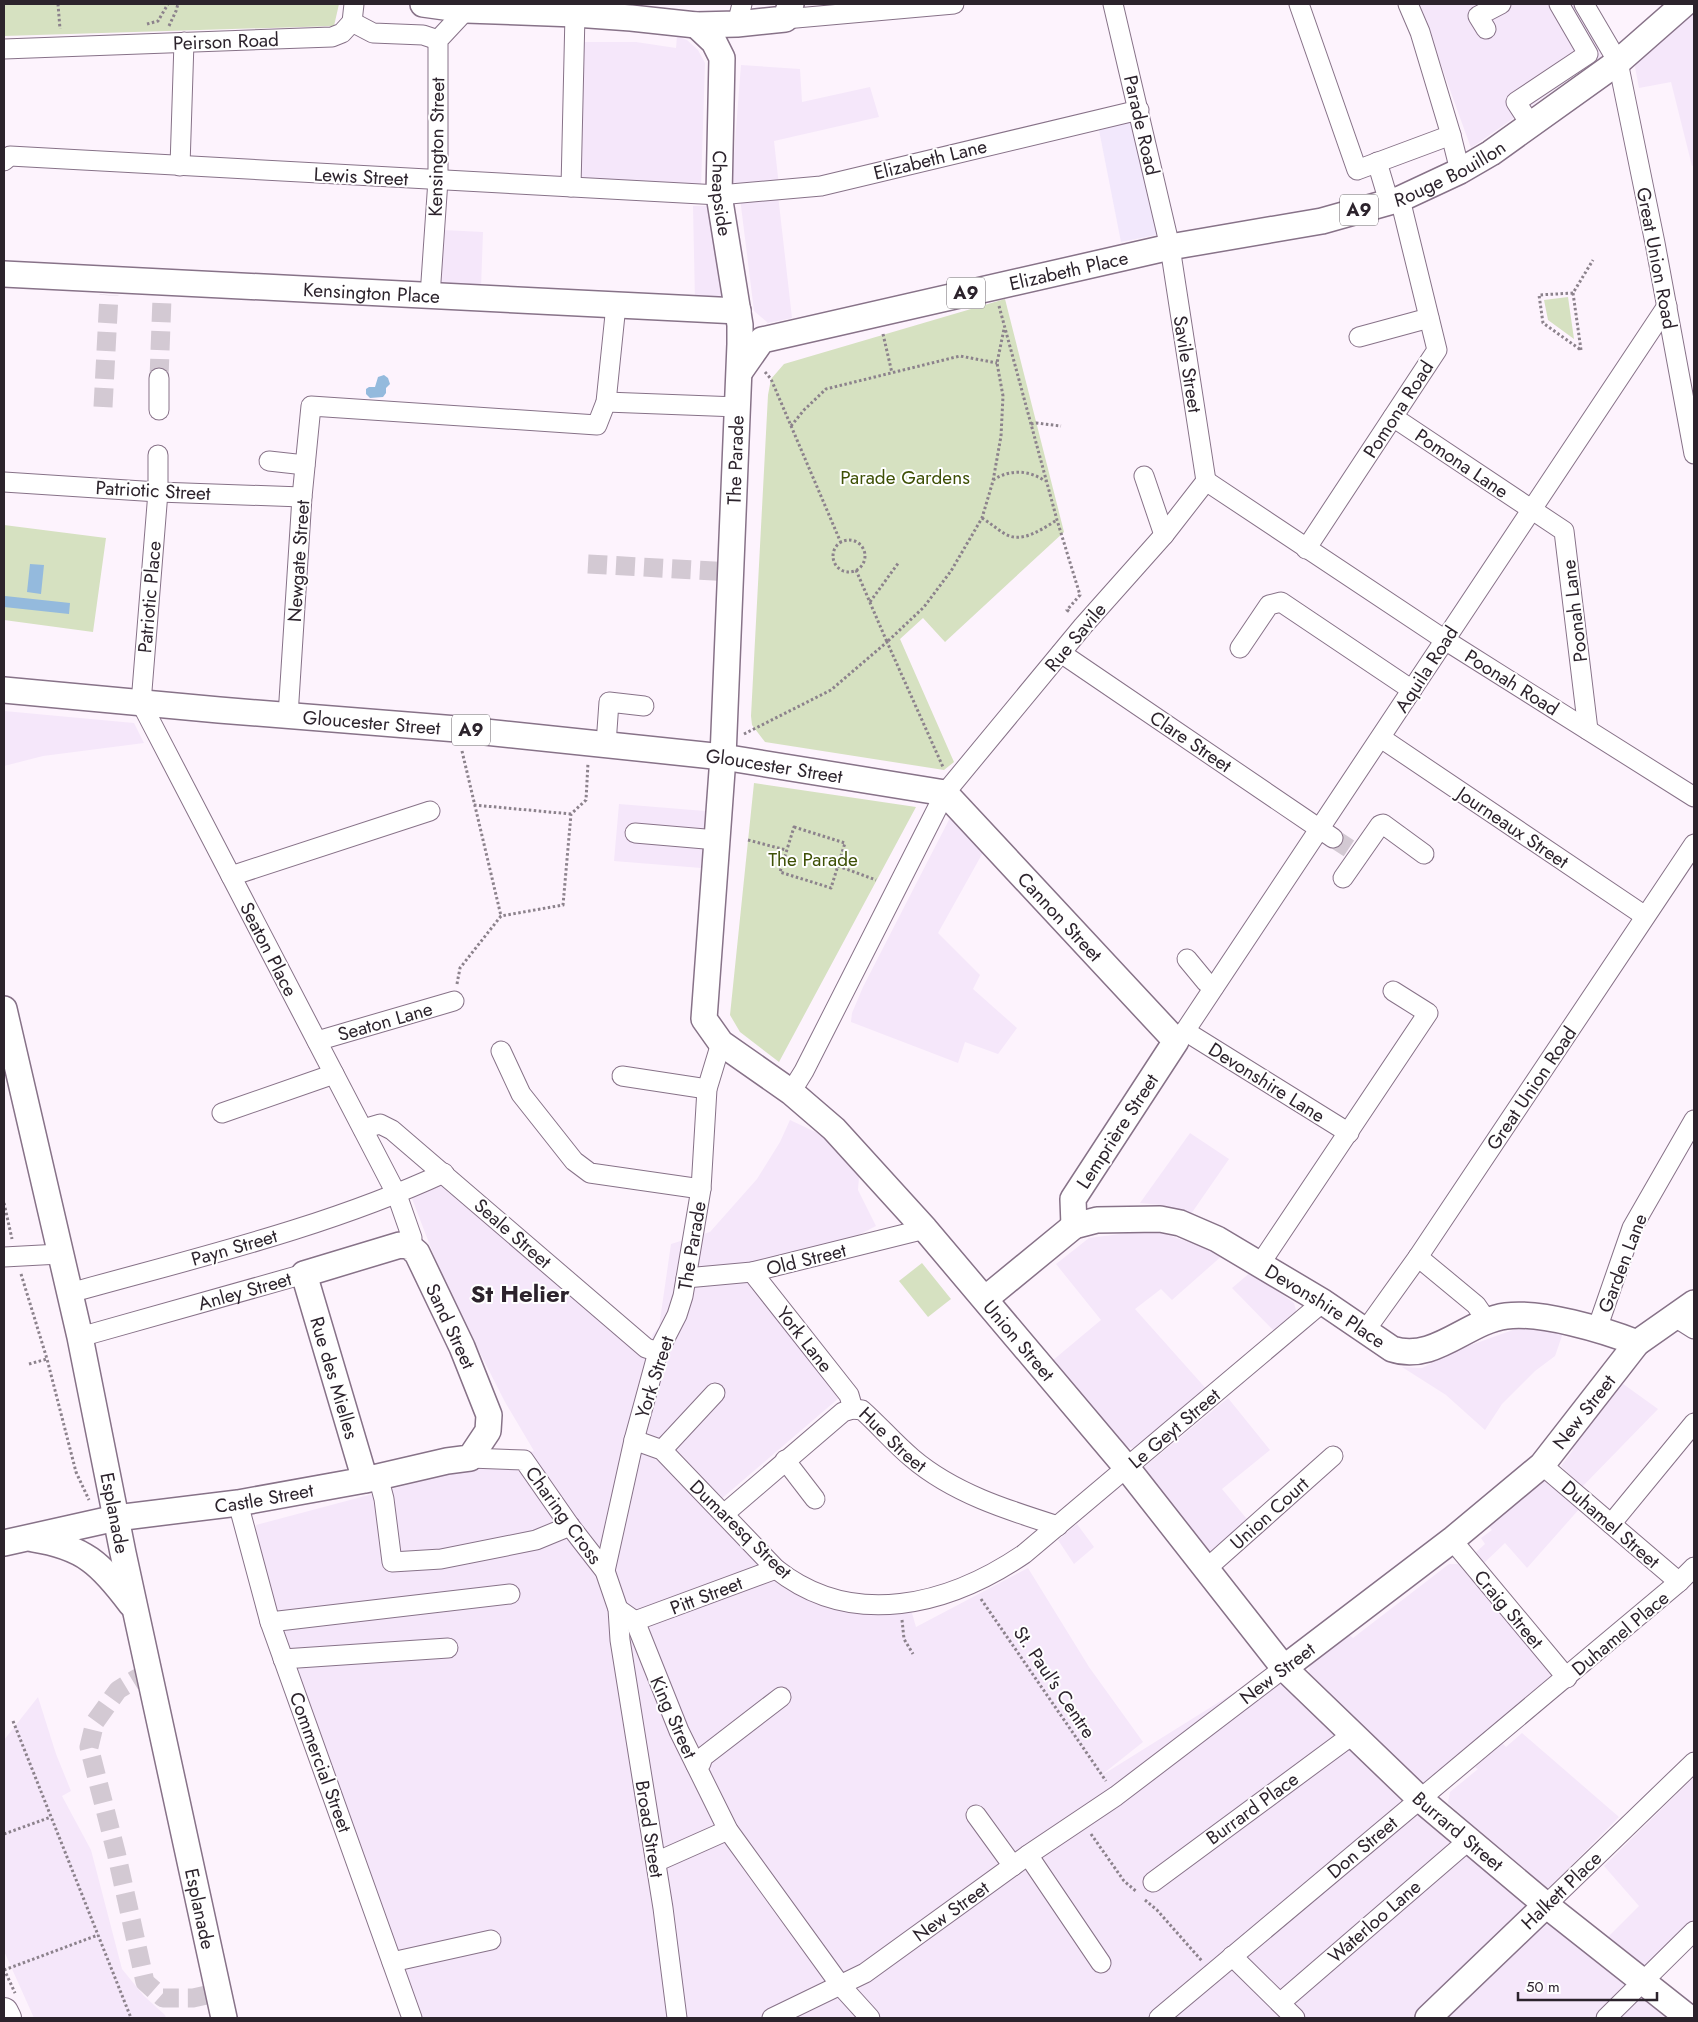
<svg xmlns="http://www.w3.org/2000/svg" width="1698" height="2022" font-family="Jost,sans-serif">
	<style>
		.commercial { fill: #f5e7fa }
		.education { fill: #f2e8fc }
		.green { fill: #d6e1c1 }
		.water { fill: #94badd }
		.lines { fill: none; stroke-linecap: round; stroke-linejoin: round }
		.minor-tunnel { stroke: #d3c9d3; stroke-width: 19; stroke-dasharray: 19 9; stroke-linecap: butt }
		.minor-casing { stroke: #877288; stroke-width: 21 }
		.major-casing { stroke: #877288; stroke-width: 28 }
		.highway-casing { stroke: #877288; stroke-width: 30 }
		.path { stroke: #8c828c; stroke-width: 3; stroke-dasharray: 2.5 2.5; stroke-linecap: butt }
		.minor { stroke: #fff; stroke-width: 19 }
		.major { stroke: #fff; stroke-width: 25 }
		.highway { stroke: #fff; stroke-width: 28 }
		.labels { text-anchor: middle; stroke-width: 4; stroke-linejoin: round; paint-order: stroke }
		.shield { fill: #fff; stroke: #6b656b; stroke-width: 1 }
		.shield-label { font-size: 18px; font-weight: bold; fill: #2c232c }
		.street-label { font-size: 19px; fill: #2c232c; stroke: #fff }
		.park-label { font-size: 19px; fill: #3e5006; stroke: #fff }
		.district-label { font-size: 24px; font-weight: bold; fill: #2c232c; stroke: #fff }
	</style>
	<rect width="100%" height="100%" fill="#fdf3fd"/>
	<path class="commercial" d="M1419,4H1578L1603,45L1601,57L1471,148Z
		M1694,11V165L1692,166L1671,82L1639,88L1635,67L1636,62Z
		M677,36L687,40L698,50L705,63L701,187L581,178L583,42H636L676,48Z
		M741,65L800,69L802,102L870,87L879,117L774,141L779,186H734L732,180Z
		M778,195L792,318L768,323L754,311L740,198Z
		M693,206H709L722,300L695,301Z
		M443,230L483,232L481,288L446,287L439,279Z
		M4,711L134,723L144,743L43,756L4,766Z
		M619,804L705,811L701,868L614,861Z
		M953,812L986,847L938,933L980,975L973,989L1017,1028L998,1054L965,1042L958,1063L851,1022L852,1013L863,987Z
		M790,1120L826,1137L850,1162L859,1177L858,1190L876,1226L839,1245L746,1267L840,1397L720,1500L661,1437L662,1439L651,1453L699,1495L760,1560L865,1613H912L916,1627L1028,1568L1089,1667L1143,1742L1099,1777L1277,1666L1687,2018H422L257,1559L256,1525L534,1451L505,1402L444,1282L411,1196L443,1182L645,1359L653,1334L659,1327L671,1244L710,1232L757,1179L780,1142Z
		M1190,1133L1229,1159L1191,1214L1161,1205L1140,1203Z
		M1136,1232L1162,1233L1224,1254L1172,1300L1161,1289L1135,1309L1209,1392L1141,1449L1126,1447L1052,1361L1101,1320L1056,1264L1089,1238Z
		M1251,1272L1294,1303L1297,1314L1277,1334L1232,1288Z
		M1527,1325L1563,1333L1555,1356L1535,1371L1502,1404L1485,1430L1446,1395L1402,1367L1422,1368L1457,1350Z
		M1619,1381L1658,1409L1582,1487L1561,1466L1573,1450L1569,1445Z
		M1228,1398L1270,1450L1222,1489L1251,1524L1211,1559L1142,1469Z
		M1545,1477L1581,1507L1527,1568L1505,1543L1483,1564L1474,1554L1485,1544L1481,1538L1492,1530L1488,1525Z
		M1077,1524L1094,1547L1074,1564L1058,1540Z
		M1449,1564H1458L1554,1675L1426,1783H1416L1309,1678L1310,1662L1348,1634L1353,1638Z
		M38,1697L56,1754L71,1791L62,1796L91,1850L122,1969L144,1996L165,2015L166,2018H34L4,1951V1740Z
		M1522,1733L1619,1817L1549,1888L1534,1883L1448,1803L1450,1792L1478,1769L1475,1767L1502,1743L1506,1747Z
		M1694,1777V1923L1646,1969L1606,1939L1639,1906L1604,1866Z"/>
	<path class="education" d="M1134,117L1161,234L1121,242L1098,125Z"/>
	<path class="green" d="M4,4H339L334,26L4,36Z
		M1568,297L1574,339L1548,320L1544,300Z
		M1005,299L1064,532L945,642L923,618L900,639L954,762L944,770L765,742L752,725L751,716L768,395L771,379L784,364Z
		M4,525L106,538L93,632L4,620Z
		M754,783L916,807L779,1062L740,1032L730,1015Z
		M922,1263L951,1299L928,1317L899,1281Z"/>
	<path class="water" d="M384,375L388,378L390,384L386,388V393L383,397L370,398L366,394V389L369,387H375L378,377Z
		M30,564L44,565L41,594L27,592Z
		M5,596L70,603L69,614L4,607Z"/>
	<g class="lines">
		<path class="minor-tunnel" d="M159,378L162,298
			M103,407L109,295
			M588,564L731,572
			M1333,838L1356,853
			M149,1671L118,1690L95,1722L89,1747L116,1852L145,1982L163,1998H193L219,1992"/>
		<g class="minor-casing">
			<g id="minor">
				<path d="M1113,4L1170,247L1206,481"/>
				<path d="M1299,4L1357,170L1451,135L1420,32L1408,4"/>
				<path d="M1584,4L1618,62L1655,243L1694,454"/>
				<path d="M785,19L954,4"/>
				<path d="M352,22L373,33L423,35L438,40"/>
				<path d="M352,22L354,4"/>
				<path d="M737,24L742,4"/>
				<path d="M1486,29L1478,16L1501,4"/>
				<path id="s1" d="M4,49L332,37L342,33L352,22"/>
				<path d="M1531,125L1516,102L1588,54L1559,4"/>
				<path d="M1451,135L1460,171"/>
				<path d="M4,161L10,156L719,195L821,186L1139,110"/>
				<path d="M1377,162L1389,202"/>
				<path d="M180,166L184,42"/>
				<path d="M571,187L575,14"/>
				<path d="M430,296L438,180V40L466,10"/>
				<path d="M1359,337L1429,318"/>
				<path d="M606,402L738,407"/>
				<path d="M159,410V378"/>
				<path d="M1393,417L1564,531L1588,730"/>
				<path d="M158,455V492L141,703L397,1195L412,1238L409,1246"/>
				<path d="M269,461L305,465"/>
				<path d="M1144,476L1164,535"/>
				<path d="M1206,481L1445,640L1694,797"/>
				<path d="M4,482L158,492L302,497"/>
				<path d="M1306,549L1437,350L1400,199"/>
				<path d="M1240,648L1269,605L1281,602L1412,690"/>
				<path d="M1061,653L1333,838"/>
				<path d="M288,716L302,497L311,406L597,425L606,402L616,305"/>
				<path d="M1381,738L1645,916"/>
				<path d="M606,744L609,702L644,706"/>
				<path d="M635,833L717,840"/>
				<path d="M231,876L430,811"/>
				<path d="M1343,878L1380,825L1383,824L1424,854"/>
				<path d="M1187,959L1206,982L1214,987"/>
				<path d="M1185,1031L1349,1133"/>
				<path d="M317,1041L454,1001"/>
				<path d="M1176,1041L1185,1031C1347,790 1505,547 1667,306"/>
				<path d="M501,1051L521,1094L574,1161L590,1173L701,1189"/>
				<path d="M622,1076L707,1089"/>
				<path d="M791,1092L804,1071L945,793L1083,626L1164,535L1206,481"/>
				<path d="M222,1113L334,1074"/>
				<path d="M363,1129L380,1124L392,1130L646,1348L658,1352"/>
				<path d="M4,1257L60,1254"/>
				<path d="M1418,1257L1476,1305L1487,1321"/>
				<path d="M1260,1264L1428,1013L1393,991"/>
				<path d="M752,1272L849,1395L853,1409"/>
				<path d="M686,1278L752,1272L925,1229"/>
				<path d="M70,1293C195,1258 325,1228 444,1173"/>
				<path d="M1675,1317L1694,1329"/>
				<path d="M1597,1329L1632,1228L1694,1120"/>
				<path d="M1365,1331L1418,1257L1694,844"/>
				<path id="s2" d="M80,1337L304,1274"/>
				<path d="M634,1440L662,1450L776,1569C853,1630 949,1605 1024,1554L1323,1302"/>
				<path d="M662,1450L715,1393"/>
				<path d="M470,1458L524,1460L570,1526L605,1571L618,1609L620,1640L663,1908L677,2018"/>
				<path d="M785,1460L815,1499"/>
				<path d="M1542,1465L1679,1582"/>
				<path d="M378,1476L384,1499L392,1562L441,1559L536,1540L570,1526"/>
				<path d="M238,1503L270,1622L412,2018"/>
				<path id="s3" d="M724,1514L843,1412L853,1409L862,1410C879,1425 894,1443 912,1458C953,1493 1007,1510 1058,1526"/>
				<path d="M1611,1524L1694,1423"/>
				<path d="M1452,1540L1567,1678"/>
				<path d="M1205,1570L1333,1456"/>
				<path id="s4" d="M605,1571L634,1440L658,1352L677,1315L683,1296L701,1189L707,1089L721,1043"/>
				<path d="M618,1609L635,1621L679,1731L728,1830L841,1986L870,2018"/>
				<path d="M635,1621L776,1569"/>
				<path d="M270,1622L510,1594"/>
				<path d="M283,1659L448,1648"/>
				<path d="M696,1765L701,1763L703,1757L781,1697"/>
				<path d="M976,1815L1013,1866"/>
				<path d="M1028,1855L1101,1963"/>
				<path d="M656,1862L728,1830"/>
				<path d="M1153,1882L1352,1735"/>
				<path d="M1546,1905L1694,1762"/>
				<path d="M1232,1956L1295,2018"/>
				<path d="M392,1962L491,1940"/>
				<path d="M1280,2003L1469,1840"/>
				<path id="s5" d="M772,2018L865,1973L1028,1855L1116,1796L1284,1668"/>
				<path d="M1159,2018L1679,1582L1694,1567"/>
				<path d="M1606,2018L1694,1931"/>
			</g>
		</g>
		<g class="major-casing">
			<g id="major">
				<path d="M423,4L466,10L575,14L631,18L696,25L737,24L785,19L791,4"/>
				<path id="s6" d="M696,25L714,42L722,58L719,195L740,325V344L723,757L704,1019L721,1043L791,1092L834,1129L925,1229L1127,1468L1284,1668L1420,1799L1546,1905L1689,2018"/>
				<path id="s7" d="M4,274L738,311"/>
				<path id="s8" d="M741,370L762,340L1170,247L1322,221L1400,199L1460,171L1491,153L1618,62L1684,4"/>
				<path id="s9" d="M4,690L219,710L457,729L723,757L945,793L1176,1041L1073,1199L1074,1226"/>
				<path id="s10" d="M4,1009L80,1337L123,1553L224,2018"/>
				<path id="s11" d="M985,1299L1074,1226L1097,1220L1160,1219L1180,1223L1217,1239L1323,1302L1392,1349C1434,1363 1467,1321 1506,1316C1540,1311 1604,1330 1637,1343"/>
				<path d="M33,1539C84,1547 101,1564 131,1604"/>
				<path id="s12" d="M4,1543L116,1518L238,1503L365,1480L447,1461L470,1458L488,1431L489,1415L462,1347L417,1253L409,1246L400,1245L304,1274L365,1480"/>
				<path id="s13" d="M1284,1668L1452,1540L1542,1465L1637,1343L1694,1303"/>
				<path d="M1428,2018L1546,1905"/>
			</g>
		</g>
		<g class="highway-casing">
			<path id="highway" d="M4,2012L7,2018"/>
		</g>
		<path class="path" d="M58,4L60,29
			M147,24L158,21L168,4
			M169,26L176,11L178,4
			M1573,293L1539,295L1543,323L1581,350
			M999,306L1057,520L1080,595L1067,610L1071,613
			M883,334L892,373
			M1581,350L1573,293L1593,260
			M765,372L771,379L841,543
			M1031,424L1036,423L1061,426
			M791,426L804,410L826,389L960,356L997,363
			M993,480C1010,469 1029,470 1045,481
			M982,518C990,523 997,529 1005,534C1022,544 1042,529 1057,520
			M833 556a16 16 0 1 1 32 0a16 16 0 1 1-32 0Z
			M856,570L887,642L924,607L951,571L982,518L993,481L1001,436L1003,396L997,363L1004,329
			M870,602L899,562
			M744,734L831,690L887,642L943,767
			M462,751L501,916
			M474,805L571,814
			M794,827L845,843L831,888L780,872Z
			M748,840L786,850
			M838,866L876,880
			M457,984L460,968L501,916L563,905L571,814L586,800L588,763
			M4,1203L12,1239
			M21,1274L47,1359L76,1472L89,1500
			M29,1364L47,1359
			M981,1599L1106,1781
			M902,1620L904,1639L913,1654
			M13,1721L131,2018
			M4,1834L51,1817
			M1091,1834L1124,1881L1137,1892
			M1145,1900L1157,1910L1202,1961
			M4,1969L15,1993
			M4,1970L98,1935"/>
		<use href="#minor" class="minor"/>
		<use href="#major" class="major"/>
		<use href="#highway" class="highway"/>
	</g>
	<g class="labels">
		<g class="shield">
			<rect x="1340" y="194.5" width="38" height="31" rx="4"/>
			<rect x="947" y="277.5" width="38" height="31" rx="4"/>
			<rect x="452" y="714.5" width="38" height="31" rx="4"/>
		</g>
		<g class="shield-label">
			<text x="1359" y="216">A9</text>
			<text x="966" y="299">A9</text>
			<text x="471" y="736">A9</text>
		</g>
		<g class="street-label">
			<text dy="7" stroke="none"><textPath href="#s1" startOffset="222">Peirson Road</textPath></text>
			<text transform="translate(1142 125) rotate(77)" y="7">Parade Road</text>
			<text transform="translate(436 147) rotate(-89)" y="7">Kensington Street</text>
			<text transform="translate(930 159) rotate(-14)" y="7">Elizabeth Lane</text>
			<text dy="7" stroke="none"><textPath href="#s8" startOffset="746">Rouge Bouillon</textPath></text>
			<text transform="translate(361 176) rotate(3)" y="7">Lewis Street</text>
			<text dy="7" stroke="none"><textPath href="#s6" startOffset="178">Cheapside</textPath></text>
			<text transform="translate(1657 258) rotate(79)" y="7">Great Union Road</text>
			<text dy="7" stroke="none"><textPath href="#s8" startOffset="351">Elizabeth Place</textPath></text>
			<text dy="7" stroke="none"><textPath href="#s7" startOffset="368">Kensington Place</textPath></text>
			<text transform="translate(1188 364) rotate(81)" y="7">Savile Street</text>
			<text transform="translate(1398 409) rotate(-57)" y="7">Pomona Road</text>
			<text transform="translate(735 460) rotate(-88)" y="7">The Parade</text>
			<text transform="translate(1462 463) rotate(34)" y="7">Pomona Lane</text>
			<text transform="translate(153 490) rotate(3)" y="7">Patriotic Street</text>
			<text transform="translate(298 561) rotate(-86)" y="7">Newgate Street</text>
			<text transform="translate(149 597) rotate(-85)" y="7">Patriotic Place</text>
			<text transform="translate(1574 611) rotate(-97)" y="7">Poonah Lane</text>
			<text transform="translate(1075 637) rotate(-50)" y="7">Rue Savile</text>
			<text transform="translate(1426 669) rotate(-57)" y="7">Aquila Road</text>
			<text transform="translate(1512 682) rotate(32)" y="7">Poonah Road</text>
			<text dy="7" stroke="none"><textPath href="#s9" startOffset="369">Gloucester Street</textPath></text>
			<text transform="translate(1191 741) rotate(34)" y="7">Clare Street</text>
			<text dy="7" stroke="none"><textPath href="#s9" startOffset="774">Gloucester Street</textPath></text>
			<text transform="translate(1513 827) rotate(34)" y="7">Journeaux Street</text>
			<text dy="7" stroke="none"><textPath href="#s9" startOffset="1116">Cannon Street</textPath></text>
			<text transform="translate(269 949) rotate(63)" y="7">Seaton Place</text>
			<text transform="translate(385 1021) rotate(-16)" y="7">Seaton Lane</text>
			<text transform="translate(1267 1082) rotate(32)" y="7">Devonshire Lane</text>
			<text transform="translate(1531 1088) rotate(-56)" y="7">Great Union Road</text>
			<text transform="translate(1117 1131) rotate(-57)" y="7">Lemprière Street</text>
			<text transform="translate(513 1233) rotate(41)" y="7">Seale Street</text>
			<text dy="7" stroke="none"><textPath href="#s4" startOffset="338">The Parade</textPath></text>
			<text transform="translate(234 1247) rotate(-16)" y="7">Payn Street</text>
			<text transform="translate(806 1259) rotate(-14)" y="7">Old Street</text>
			<text transform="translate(1622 1263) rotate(-69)" y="7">Garden Lane</text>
			<text dy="7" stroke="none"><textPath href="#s2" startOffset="171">Anley Street</textPath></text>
			<text dy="7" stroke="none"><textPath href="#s11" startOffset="390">Devonshire Place</textPath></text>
			<text transform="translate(451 1326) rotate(65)" y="7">Sand Street</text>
			<text transform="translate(805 1339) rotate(52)" y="7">York Lane</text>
			<text dy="7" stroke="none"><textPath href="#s6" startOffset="1459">Union Street</textPath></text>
			<text dy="7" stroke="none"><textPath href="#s12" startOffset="928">Rue des Mielles</textPath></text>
			<text transform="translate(654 1377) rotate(-72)" y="7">York Street</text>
			<text dy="7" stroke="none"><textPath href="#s13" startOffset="396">New Street</textPath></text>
			<text transform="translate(1174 1428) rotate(-40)" y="7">Le Geyt Street</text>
			<text dy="7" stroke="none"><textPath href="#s3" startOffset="219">Hue Street</textPath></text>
			<text dy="7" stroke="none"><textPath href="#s12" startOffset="264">Castle Street</textPath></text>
			<text dy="7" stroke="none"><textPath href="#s10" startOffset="516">Esplanade</textPath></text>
			<text transform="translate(1269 1513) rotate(-42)" y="7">Union Court</text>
			<text transform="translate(564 1515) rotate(54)" y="7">Charing Cross</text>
			<text transform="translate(1611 1524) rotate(41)" y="7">Duhamel Street</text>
			<text transform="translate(741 1529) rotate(44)" y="7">Dumaresq Street</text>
			<text transform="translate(706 1595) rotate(-21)" y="7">Pitt Street</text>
			<text transform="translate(1509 1609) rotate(50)" y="7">Craig Street</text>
			<text transform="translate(1620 1633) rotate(-40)" y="7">Duhamel Place</text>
			<text transform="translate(1277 1673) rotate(-37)" y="7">New Street</text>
			<text transform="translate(1055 1682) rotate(56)" y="7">St. Paul's Centre</text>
			<text transform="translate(674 1717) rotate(66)" y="7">King Street</text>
			<text transform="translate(321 1762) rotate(70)" y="7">Commercial Street</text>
			<text transform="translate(1252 1808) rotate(-36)" y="7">Burrard Place</text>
			<text transform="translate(650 1829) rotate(81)" y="7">Broad Street</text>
			<text dy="7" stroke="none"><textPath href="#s6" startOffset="2119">Burrard Street</textPath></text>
			<text transform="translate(1362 1847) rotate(-40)" y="7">Don Street</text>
			<text transform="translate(1561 1890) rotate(-44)" y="7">Halkett Place</text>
			<text dy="7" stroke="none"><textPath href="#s10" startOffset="921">Esplanade</textPath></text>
			<text dy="7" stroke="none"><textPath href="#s5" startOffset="209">New Street</textPath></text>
			<text transform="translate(1374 1921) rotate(-41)" y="7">Waterloo Lane</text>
		</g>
		<g class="park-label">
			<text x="905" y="484">Parade Gardens</text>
			<text x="813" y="866">The Parade</text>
		</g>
		<g class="district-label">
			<text x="520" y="1302">St Helier</text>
		</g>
	</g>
	<rect width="1698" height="2022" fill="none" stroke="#2c232c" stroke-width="10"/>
	<path d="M1518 1992v8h139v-8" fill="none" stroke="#2c232c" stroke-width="2.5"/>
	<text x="1526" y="1992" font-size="15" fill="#2c232c" stroke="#ffffff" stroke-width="4" paint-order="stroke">50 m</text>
</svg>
